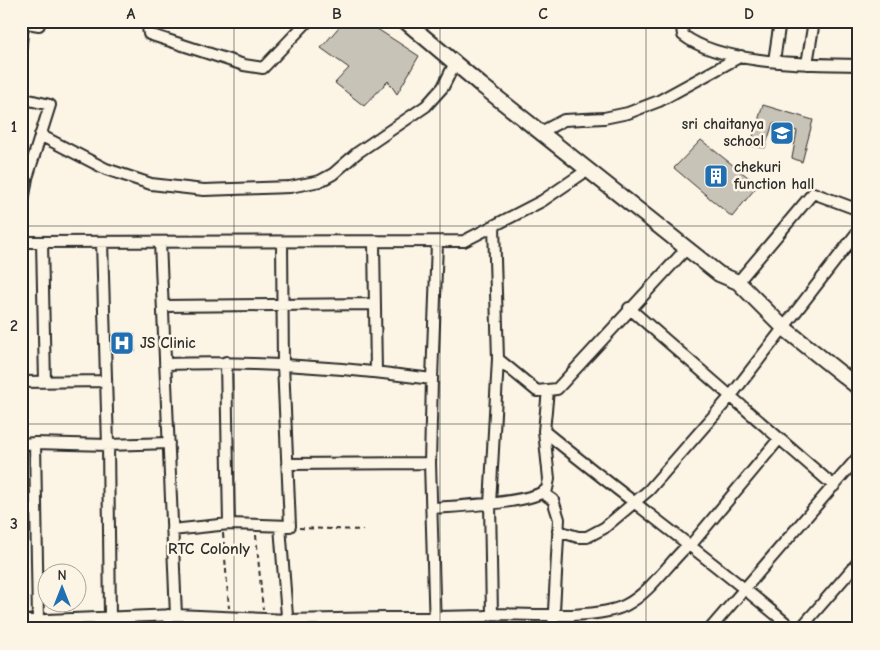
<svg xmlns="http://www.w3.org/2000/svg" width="880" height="650" font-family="'Comic Neue',sans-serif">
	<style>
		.building { fill: #c8c3b7; stroke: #2b2b2b }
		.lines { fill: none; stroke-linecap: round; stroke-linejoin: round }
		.minor-casing { stroke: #2b2b2b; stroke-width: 14 }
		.major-casing { stroke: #2b2b2b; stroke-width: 18 }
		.path { stroke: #2b2b2b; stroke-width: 2; stroke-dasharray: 5 4; stroke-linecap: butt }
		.minor { stroke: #fcf5e5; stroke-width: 10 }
		.major { stroke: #fcf5e5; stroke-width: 14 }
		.grid { fill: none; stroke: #2b2b2b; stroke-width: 1; stroke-opacity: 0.55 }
		.labels { text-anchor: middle; stroke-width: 5; stroke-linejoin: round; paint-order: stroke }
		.poi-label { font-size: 15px; font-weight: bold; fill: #2b2b2b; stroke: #fcf5e5; text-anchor: start }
		.neighbourhood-label { font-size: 16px; font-weight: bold; fill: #2b2b2b; stroke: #fcf5e5 }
		.neatline { fill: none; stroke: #2b2b2b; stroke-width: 2 }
		.grid-label { font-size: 16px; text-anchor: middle; font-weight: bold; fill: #2b2b2b }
	</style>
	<rect width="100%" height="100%" fill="#fcf5e5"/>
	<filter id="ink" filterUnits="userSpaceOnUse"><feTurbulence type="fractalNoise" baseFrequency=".02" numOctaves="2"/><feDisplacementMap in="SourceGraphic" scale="10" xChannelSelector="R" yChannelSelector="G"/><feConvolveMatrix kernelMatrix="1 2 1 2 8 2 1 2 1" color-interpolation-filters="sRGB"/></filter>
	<g filter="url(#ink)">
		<path class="building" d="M344,21H365L419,56L397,94L388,81L364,106L335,83L349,68L321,48Z
			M21,29L29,30L26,57H21Z
			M763,105L813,120L802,162L792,158L797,131L773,123L765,148L750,146Z
			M701,140L758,185L732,217L674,168Z
			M134,334L135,352H112V335Z"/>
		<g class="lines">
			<g class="minor-casing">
				<path id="minor" d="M147,21L149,34L244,65L263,68L308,21
					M681,21L683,35C721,65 811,64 859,65
					M21,22L39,25
					M774,61L780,21
					M807,64L814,21
					M21,98L50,105L27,178L21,213
					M541,132L564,120L604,118L628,113L659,101L741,56
					M40,135L106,169L151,184L204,190L290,187L320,181L333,174L357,153L426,106L443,87L455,63
					M494,226L498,359L537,391L557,389L687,248
					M21,242L464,241L542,201L589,169
					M42,242L45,382
					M102,242L108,445L169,443
					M160,242L176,615
					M374,243L376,371
					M738,282L813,193L859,210
					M163,306L375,304
					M629,308L834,486
					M226,362L229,524L290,526L283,364L282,242
					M165,364C255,361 343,367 432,379L437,243
					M850,381L859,369
					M21,382L106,381
					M544,431C626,498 712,560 793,629
					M21,444L35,443
					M430,463L435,629
					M287,464L430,463L432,379
					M543,493L553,500L559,519L553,629
					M433,508C456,506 532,504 547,489L549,479L544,431L548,390
					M280,526L288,629
					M172,530L229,524
					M558,531L578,537H587L604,528L649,490L730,397L859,230
					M492,614L490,504L498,359
					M168,615L169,629
					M21,621L176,615L287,620L486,616L492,614C525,614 598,620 626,605C649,593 666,567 684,549L690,546L779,439
					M38,621L35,443L108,445L110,618
					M710,629L859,456
					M800,629L859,561"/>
			</g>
			<g class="major-casing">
				<path id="major" d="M405,21L481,85L719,274L738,282L784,328L859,388"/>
			</g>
			<path class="path" d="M299,528L363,530
				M223,533L229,608
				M256,535L263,610"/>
			<use href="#minor" class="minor"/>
			<use href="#major" class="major"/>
		</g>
	</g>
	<path class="grid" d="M234,21V629M440,21V629M646,21V629M21,226H859M21,424H859"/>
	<defs>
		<g id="school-square" transform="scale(1.25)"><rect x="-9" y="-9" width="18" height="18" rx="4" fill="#1f6fb2" stroke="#fcf5e5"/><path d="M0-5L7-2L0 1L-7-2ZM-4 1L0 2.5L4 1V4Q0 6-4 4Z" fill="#fff"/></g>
		<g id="building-square" transform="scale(1.25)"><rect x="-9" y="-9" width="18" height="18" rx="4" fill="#1f6fb2" stroke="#fcf5e5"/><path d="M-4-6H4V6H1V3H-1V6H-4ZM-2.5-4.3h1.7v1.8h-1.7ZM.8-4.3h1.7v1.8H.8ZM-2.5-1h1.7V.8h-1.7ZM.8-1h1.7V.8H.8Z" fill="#fff"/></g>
		<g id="hospital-square" transform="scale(1.25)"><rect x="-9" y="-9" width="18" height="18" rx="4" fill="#1f6fb2" stroke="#fcf5e5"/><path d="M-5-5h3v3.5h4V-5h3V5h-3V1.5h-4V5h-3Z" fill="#fff"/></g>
	</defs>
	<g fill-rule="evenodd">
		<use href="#school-square" x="782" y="133"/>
		<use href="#building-square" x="716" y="176"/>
		<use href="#hospital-square" x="122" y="343"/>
	</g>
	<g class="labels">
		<g class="poi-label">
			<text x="764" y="129" text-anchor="end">sri chaitanya<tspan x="764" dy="17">school</tspan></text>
			<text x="734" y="172">chekuri<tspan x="734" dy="17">function hall</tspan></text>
			<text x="140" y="348">JS Clinic</text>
		</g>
		<g class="neighbourhood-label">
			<text x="209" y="554">RTC Colonly</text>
		</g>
	</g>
	<rect width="880" height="650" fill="none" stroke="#fcf5e5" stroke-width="55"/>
	<g transform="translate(62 588)"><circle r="24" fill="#fcf5e5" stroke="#a8a49b"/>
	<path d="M0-4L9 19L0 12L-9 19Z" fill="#1f6fb2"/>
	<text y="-8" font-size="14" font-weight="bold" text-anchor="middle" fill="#2b2b2b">N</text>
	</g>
	<rect x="28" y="28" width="824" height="594" class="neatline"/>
	<g class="grid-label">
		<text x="131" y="19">A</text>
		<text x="337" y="19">B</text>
		<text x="543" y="19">C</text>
		<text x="749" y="19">D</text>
		<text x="14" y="132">1</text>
		<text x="14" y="331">2</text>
		<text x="14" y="529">3</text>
	</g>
</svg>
